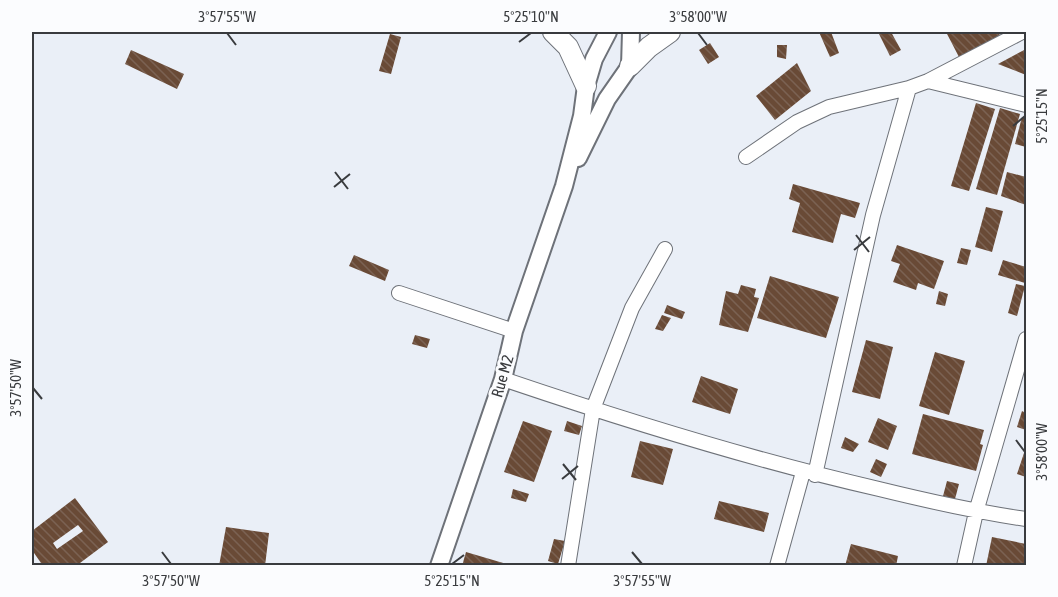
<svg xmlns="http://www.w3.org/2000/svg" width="1058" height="597" font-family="'Asap Condensed',sans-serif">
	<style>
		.building { fill: url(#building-back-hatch); fill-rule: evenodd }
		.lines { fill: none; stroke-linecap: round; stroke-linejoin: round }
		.minor-casing { stroke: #6e7279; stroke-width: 16 }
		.tertiary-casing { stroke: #6e7279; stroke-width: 20 }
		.secondary-casing { stroke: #6e7279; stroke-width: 22 }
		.minor { stroke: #fff; stroke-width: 14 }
		.tertiary { stroke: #fff; stroke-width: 16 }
		.secondary { stroke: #fff; stroke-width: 20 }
		.ticks { fill: none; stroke: #393b3e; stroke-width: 2 }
		.labels { text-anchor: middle; stroke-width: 6; stroke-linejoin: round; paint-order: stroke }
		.street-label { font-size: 16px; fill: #393b3e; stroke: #fbfcfe }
		.neatline { fill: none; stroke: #393b3e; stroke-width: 2 }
		.ticks-label { font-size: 15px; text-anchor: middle; fill: #393b3e }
	</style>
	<defs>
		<pattern id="building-back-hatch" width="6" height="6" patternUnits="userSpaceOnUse" patternTransform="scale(1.5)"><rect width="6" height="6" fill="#694a36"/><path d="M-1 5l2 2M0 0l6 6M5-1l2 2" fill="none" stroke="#7b6253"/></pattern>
	</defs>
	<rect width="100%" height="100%" fill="#eaeff7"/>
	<path class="building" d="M819,32H831L839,53L830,57Z
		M878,32H891L901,50L890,56Z
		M946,32H998L1001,37L959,57Z
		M390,34L401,37L391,74L379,71Z
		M710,43L719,57L708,64L699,50Z
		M777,45H787L786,59L777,57Z
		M1026,49V75L998,64Z
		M131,50L184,74L177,89L125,64Z
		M797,63L811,91L775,120L756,96Z
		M976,103L995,109L969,191L951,186Z
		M1000,108L1020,114L997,195L976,189Z
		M1022,117L1026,119V147L1015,144Z
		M1007,172L1026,177V205L1001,196Z
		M793,184L860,203L855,218L841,214L833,243L792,232L800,203L789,199Z
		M986,207L1003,211L992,252L975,247Z
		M897,245L944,261L934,289L918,283L916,290L893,282L900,264L891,261Z
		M961,248L971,250L967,265L957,263Z
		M354,255L389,270L385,281L349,266Z
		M1003,260L1026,267L1025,283L998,275Z
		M770,276L839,297L826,338L757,318Z
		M1016,284L1025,286L1017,316L1008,313Z
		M741,285L756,289L754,297L759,298L748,332L719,325L726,291L738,294Z
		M939,291L948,294L945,306L936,304Z
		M667,305L685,312L682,319L664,313Z
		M662,315L671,318L663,331L655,329Z
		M415,335L430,339L427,348L412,344Z
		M866,340L893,347L880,399L852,392Z
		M935,352L965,361L949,415L919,406Z
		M701,376L738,389L730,414L692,402Z
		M1022,411L1026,413V430L1017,427Z
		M923,414L984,430L980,444L983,445L976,471L912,454Z
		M878,418L897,426L888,450L868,442Z
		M523,421L552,431L534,482L504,472Z
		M567,421L582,426L579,435L564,431Z
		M845,437L859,444L853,452L841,448Z
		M640,441L673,449L663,485L631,477Z
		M1026,447V477L1017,474Z
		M876,459L887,464L881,477L870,472Z
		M947,481L959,484L955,499L943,496Z
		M513,489L529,494L526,502L511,498Z
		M75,498L108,542L76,566H50L48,563L43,566L32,550V531ZM78,525L83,531L57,549L53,543Z
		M719,501L769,513L764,532L714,519Z
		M226,527L269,533L265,566H219Z
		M992,537L1026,544V566H986Z
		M554,539L565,541L558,564L548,561Z
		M851,544L898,556L896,566H845Z
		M466,552L510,565V566H462Z"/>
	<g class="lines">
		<g class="minor-casing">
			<path id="minor" d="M928,81L1026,105
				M746,157L797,122L829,107L909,88L928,81L1022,32
				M399,293L514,331
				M503,379C627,421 752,460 879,489C928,501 977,512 1026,519
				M815,475L873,215L909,88
				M568,566L593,409L632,308L665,249
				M777,566L803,472
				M964,566L976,512L1026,339"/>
		</g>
		<g class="tertiary-casing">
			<path id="tertiary" d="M578,158L607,99L630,66L631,32
				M439,566L503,379L514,331L564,186L582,116L586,86L594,59L608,32"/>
		</g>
		<g class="secondary-casing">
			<path id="secondary" d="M553,32L568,47L586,86
				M630,66L649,47L670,32"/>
		</g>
		<use href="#minor" class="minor"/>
		<use href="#tertiary" class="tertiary"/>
		<use href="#secondary" class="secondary"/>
	</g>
	<path class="ticks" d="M227,33L236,45M698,33L707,45M519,42L531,33M1013,126L1025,116M335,172L348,189M334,187L350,174M856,235L869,252M854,250L870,237M33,388L42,399M1016,440L1025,452M563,464L576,480M562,479L578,466M162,552L171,564M632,552L642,564M452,564L464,555"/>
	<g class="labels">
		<g class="street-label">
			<text transform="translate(502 376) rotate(-74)" y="6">Rue M2</text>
		</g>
	</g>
	<rect width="1058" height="597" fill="none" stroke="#fbfcfe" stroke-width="66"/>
	<rect x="33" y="33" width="992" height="531" class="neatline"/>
	<g class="ticks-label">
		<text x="227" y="22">3°57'55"W</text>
		<text x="531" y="22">5°25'10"N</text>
		<text x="698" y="22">3°58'00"W</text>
		<text transform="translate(1042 116) rotate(-90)" y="5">5°25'15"N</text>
		<text transform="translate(16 388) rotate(-90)" y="5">3°57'50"W</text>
		<text transform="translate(1042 452) rotate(-90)" y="5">3°58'00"W</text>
		<text x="171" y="586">3°57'50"W</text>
		<text x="452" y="586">5°25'15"N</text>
		<text x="642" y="586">3°57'55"W</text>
	</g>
</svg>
